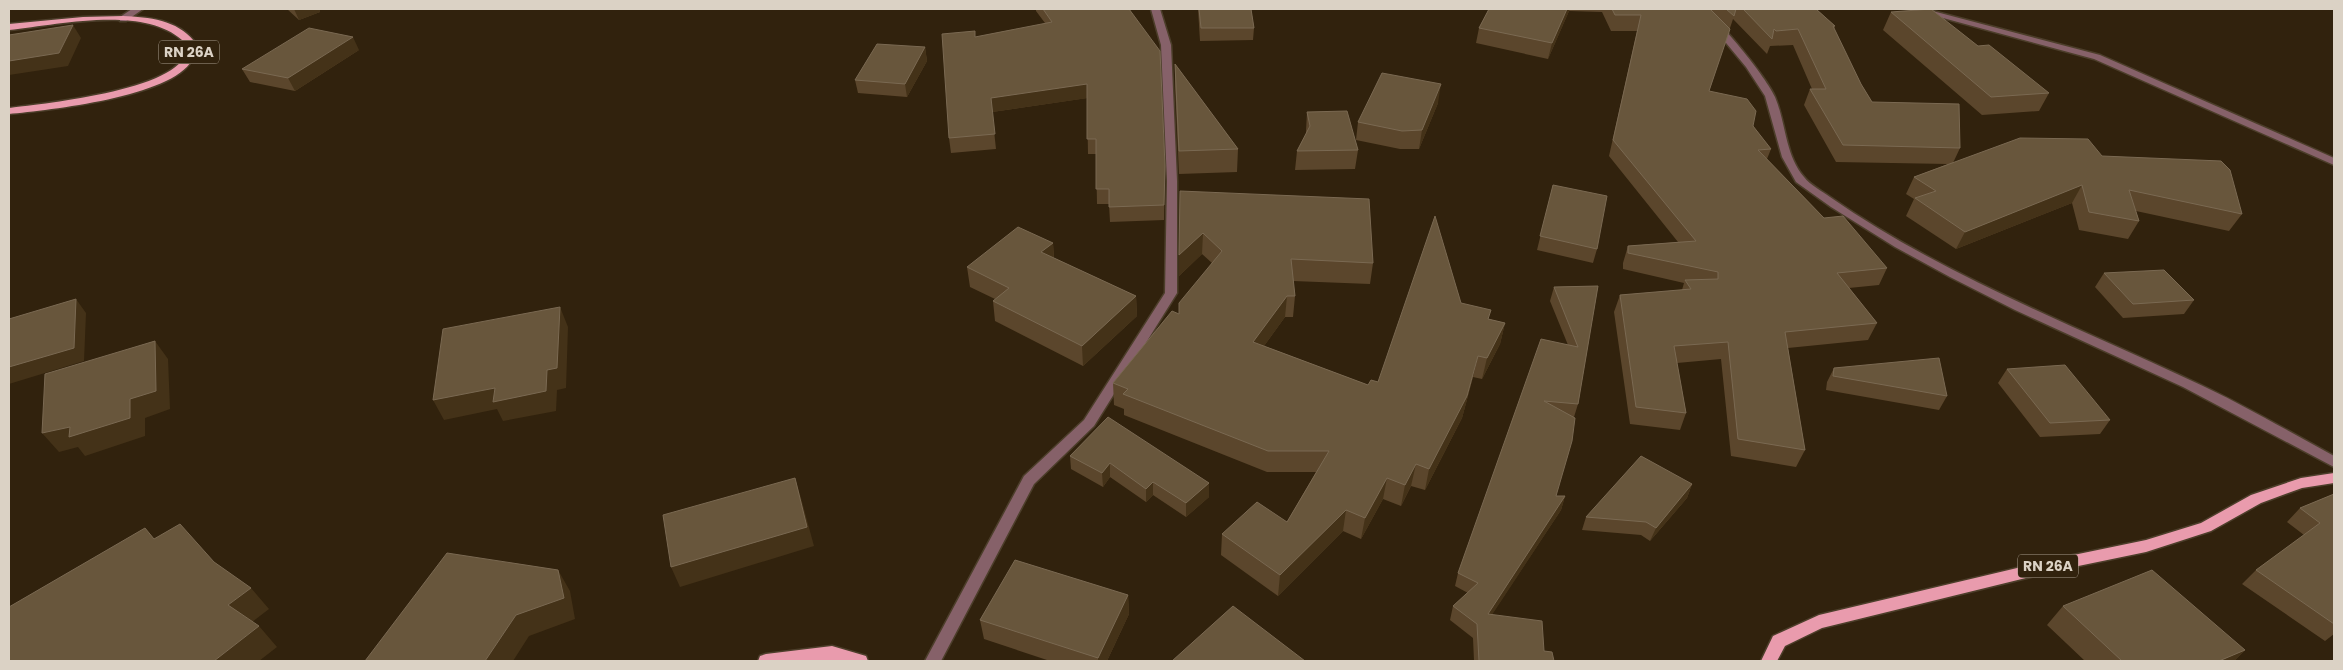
<svg xmlns="http://www.w3.org/2000/svg" width="2343" height="670" font-family="Poppins,sans-serif">
	<style>
		.lines { fill: none; stroke-linecap: round; stroke-linejoin: round }
		.minor-casing { stroke: #4c3e2a; stroke-width: 3 }
		.major-casing { stroke: #4c3e2a; stroke-width: 3 }
		.minor { fill: #866169; fill-rule: evenodd }
		.major { fill: #e99bad; fill-rule: evenodd }
		.wall { fill: #5b462c }
		.shaded-wall { fill: #443218 }
		.building { fill: #68563c; stroke: #7a6952 }
		.labels { text-anchor: middle; stroke-width: 5; stroke-linejoin: round; paint-order: stroke }
		.shield { fill: #31220d; stroke: #a89d8e; stroke-width: 1 }
		.shield-label { font-size: 14px; font-weight: bold; fill: #dbd2c5 }
	</style>
	<rect width="100%" height="100%" fill="#31220d"/>
	<g class="lines">
		<g class="minor-casing">
			<path id="minor" d="M132,9H143L126,21H120V17Z
				M1151,9H1160L1171,45L1177,181V293L1094,426L1034,484L941,661H925L1024,476L1084,420L1165,293L1167,181L1161,45Z
				M1691,9C1693,9 1696,8 1699,9C1716,13 1768,80 1775,97C1786,123 1785,155 1804,177C1810,185 1822,191 1830,197C1939,273 2070,324 2190,380C2239,402 2286,430 2334,456V467L2183,387L2015,310L1950,277L1895,247L1831,207L1796,182L1782,157L1765,96L1746,67L1717,32Z
				M1910,9H1925L2100,55L2334,158V165L2094,59Z"/>
		</g>
		<g class="major-casing">
			<path id="major" d="M123,16C149,17 177,20 194,41C194,47 195,54 192,60C172,97 49,110 9,114V108C33,105 211,88 182,40C142,5 58,25 9,30V24L83,17Z
				M2334,473V483L2302,488L2261,503L2211,531L2146,552L2059,570L1822,628L1785,646L1777,661H1761L1773,636L1819,615L2059,558L2146,540L2201,523L2251,495L2301,478Z
				M832,646L866,656L868,661H758L760,656L766,654Z"/>
		</g>
		<use href="#minor" class="minor"/>
		<use href="#major" class="major"/>
	</g>
	<path class="wall" d="M287,9H319L320,12L299,20Z
		M1036,9H1129L1165,166L1164,220L1110,222L1109,204H1097L1096,154H1088L1087,98L992,112L996,149L951,153L949,138L1045,23L1036,11Z
		M1198,9H1251L1254,28L1253,40L1200,41Z
		M1489,9H1816L1835,26L1834,29L1861,84L1872,102L1960,148L1953,163L2102,156L2242,214L2229,231L2136,211L2139,221L2128,239L2079,230L2072,203L1956,249L1906,216L1914,199L1906,194L1914,177L1948,164L1836,162L1804,105L1810,89H1812L1793,45L1770,46L1767,54L1733,19L1709,91L1753,126L1771,149L1767,159L1824,218L1887,268L1879,285L1849,288L1877,323L1868,340L1788,348L1805,450L1796,467L1731,456L1721,359L1677,363L1686,413L1680,430L1630,424L1614,312L1620,295L1682,290L1684,283L1623,269V263L1628,246L1678,242L1609,156L1637,31H1611L1602,12L1569,11L1548,59L1476,43L1479,28Z
		M1891,12L1978,46L2049,93L2039,111L1982,115L1883,30Z
		M925,47L927,61L907,97L858,93L855,80Z
		M359,50L295,91L250,82L242,69Z
		M1175,64L1238,149L1237,172L1179,174L1175,86Z
		M1438,103L1419,149H1400L1356,140L1358,122Z
		M1307,112L1358,150L1355,169L1295,170L1297,151L1306,134V131Z
		M1553,185L1597,249L1593,263L1537,250Z
		M1180,191L1373,263L1370,284L1293,281L1295,296L1293,317H1285L1264,346L1368,385L1378,382L1461,303L1489,319L1505,323L1500,344L1482,379L1473,377L1462,418L1425,490L1411,486L1401,506L1383,499L1361,539L1343,531L1278,596L1221,555L1222,534L1287,522L1316,472H1267L1124,415V409L1114,405L1113,383L1179,314L1212,263L1202,254L1179,276Z
		M1053,243L1054,258L1136,296L1137,316L1083,366L995,321L993,301L995,299L970,287L967,267Z
		M2104,273L2194,300L2184,314L2123,318L2095,287Z
		M1598,286L1578,404L1574,417L1556,496H1565L1561,510L1492,614L1544,651L1554,661H1474L1473,638L1450,620L1453,606L1468,593L1455,586L1458,573L1568,345L1550,301L1554,287Z
		M1834,368L1947,396L1939,410L1826,390L1827,382Z
		M2007,369L2110,420L2100,434L2040,437L1998,383Z
		M1070,456L1209,483V497L1186,517L1153,495L1146,502L1110,477L1103,487L1071,469Z
		M1692,484L1687,498L1650,541L1641,535L1582,530L1586,517Z
		M2334,494V634L2325,641L2242,584L2256,570L2304,535L2287,522L2300,508Z
		M1128,595L1129,614L1107,661H1050L984,639L980,620Z
		M2063,606L2245,650L2234,661H2085L2047,625Z"/>
	<path class="shaded-wall" d="M294,9H319L320,12L299,20Z
		M1567,9H1570L1569,11L1548,59L1552,43Z
		M73,25L81,38L68,66L9,75V61Z
		M353,37L359,50L295,91L288,78Z
		M925,47L927,61L907,97L905,84Z
		M1087,84L1088,98L992,112L991,98Z
		M1441,84L1438,103L1419,149L1422,130Z
		M2082,185L2072,203L1956,249L1965,232Z
		M1203,233L1202,254L1179,276V255Z
		M1053,243L1054,262L1041,252Z
		M1136,296L1137,316L1083,366L1082,346Z
		M1287,296L1285,317L1251,364L1253,342Z
		M76,299L86,313L84,361L9,384V367Z
		M560,307L568,327L566,388L557,390L556,411L503,421L497,409L444,420L433,400L547,370Z
		M1505,323L1500,344L1482,379L1487,358Z
		M155,341L168,359L170,409L145,418V436L85,456L78,447L59,452L42,433L70,427L130,399Z
		M1478,356L1473,377L1462,418L1425,490L1429,469Z
		M1110,463V477L1103,487L1102,473Z
		M1416,464L1411,486L1401,506L1405,485Z
		M795,478L801,498L814,546L680,587L671,567Z
		M1387,478L1383,499L1361,539L1365,518Z
		M1153,482V495L1146,502V489Z
		M1209,483V497L1186,517V503Z
		M1692,484L1687,498L1650,541L1656,528Z
		M1565,496L1561,510L1484,627L1488,614Z
		M1346,510L1343,531L1278,596L1280,575Z
		M558,570L570,591L575,619L529,636L513,661H485L516,615Z
		M251,588L269,609L247,626L228,605Z
		M1128,595L1129,614L1107,661H1098V658Z
		M259,626L277,647L259,661H214Z
		M2245,650L2234,661H2219Z"/>
	<path class="building" d="M1043,9H1129L1160,51L1165,166L1164,205L1109,207V189H1096V139H1087V84L991,98L995,134L949,138L942,34L975,31V37L1052,22Z
		M1199,9H1251L1254,28H1201Z
		M1489,9H1567L1552,43L1479,28Z
		M1612,9H1710L1730,29L1709,91L1747,99L1756,111L1753,126L1771,149L1758,150L1824,218L1843,216L1887,268L1837,273L1877,323L1785,332L1805,450L1738,439L1728,342L1674,346L1686,413L1636,407L1620,295L1691,289L1685,280L1718,279V272L1628,253V246L1696,241L1613,140L1641,15H1615Z
		M1726,9H1736L1734,16Z
		M1743,9H1816L1835,26H1833L1861,84L1872,102L1959,104L1960,148L1843,145L1810,89H1826L1798,29L1776,31L1774,29L1772,39Z
		M1931,9L1978,46L1989,45L2049,93L1991,97L1891,12Z
		M73,25L59,53L9,61V35Z
		M309,28L353,37L288,78L242,69Z
		M877,44L925,47L905,84L855,80Z
		M1175,64L1221,126L1238,149L1179,151Z
		M1382,73L1441,84L1422,130L1402,131L1358,122Z
		M1347,111L1358,150L1297,151L1310,126L1307,112Z
		M2020,138L2088,139L2102,156L2221,161L2230,170L2242,214L2129,190L2139,221L2089,212L2082,185L1965,232L1915,198L1936,191L1914,177Z
		M1553,185L1607,196L1597,249L1540,236Z
		M1180,191L1369,199L1373,263L1291,259L1295,296H1287L1253,342L1368,385L1371,380L1378,382L1435,216L1461,303L1491,310L1488,319L1505,323L1487,358L1478,356L1467,396L1429,469L1416,464L1405,485L1387,478L1365,518L1346,510L1280,575L1222,534L1257,502L1287,522L1329,451H1268L1123,394L1128,389L1113,383L1172,311L1179,314V303L1222,251L1203,233L1179,255Z
		M1018,227L1053,243L1041,252L1136,296L1082,346L993,301L1009,288L967,267Z
		M2164,270L2194,300L2133,304L2104,273Z
		M1598,286L1578,404L1544,401L1575,418L1572,441L1556,496H1565L1488,614L1542,621L1544,651L1552,652L1554,661H1479L1477,624L1453,606L1478,583L1458,573L1541,339L1578,347L1554,287Z
		M76,299L74,348L9,367V319Z
		M560,307L557,368L547,370L546,391L493,402L495,388L433,400L443,329Z
		M155,341L156,391L130,399V418L69,437L70,427L42,433L45,374Z
		M1939,358L1947,396L1833,376L1834,368Z
		M2065,365L2110,420L2050,423L2007,369Z
		M1108,417L1209,483L1186,503L1153,482L1146,489L1110,463L1102,473L1070,456Z
		M1641,456L1692,484L1656,528L1646,522L1586,517Z
		M795,478L807,527L671,567L663,515Z
		M2334,494V624L2256,570L2320,523L2300,508Z
		M180,524L214,562L251,588L228,605L259,626L214,661H9V607L145,528L154,539Z
		M447,553L558,570L564,598L516,615L485,661H365Z
		M1015,560L1128,595L1098,658L980,620Z
		M2152,570L2245,650L2219,661H2122L2063,606Z
		M1233,606L1305,661H1172Z"/>
	<g class="labels">
		<g class="shield">
			<rect x="159" y="40.5" width="60" height="23" rx="4"/>
			<rect x="2018" y="554.5" width="60" height="23" rx="4"/>
		</g>
		<g class="shield-label">
			<text x="189" y="57">RN 26A</text>
			<text x="2048" y="571">RN 26A</text>
		</g>
	</g>
	<rect width="2343" height="670" fill="none" stroke="#dbd2c5" stroke-width="20"/>
</svg>
